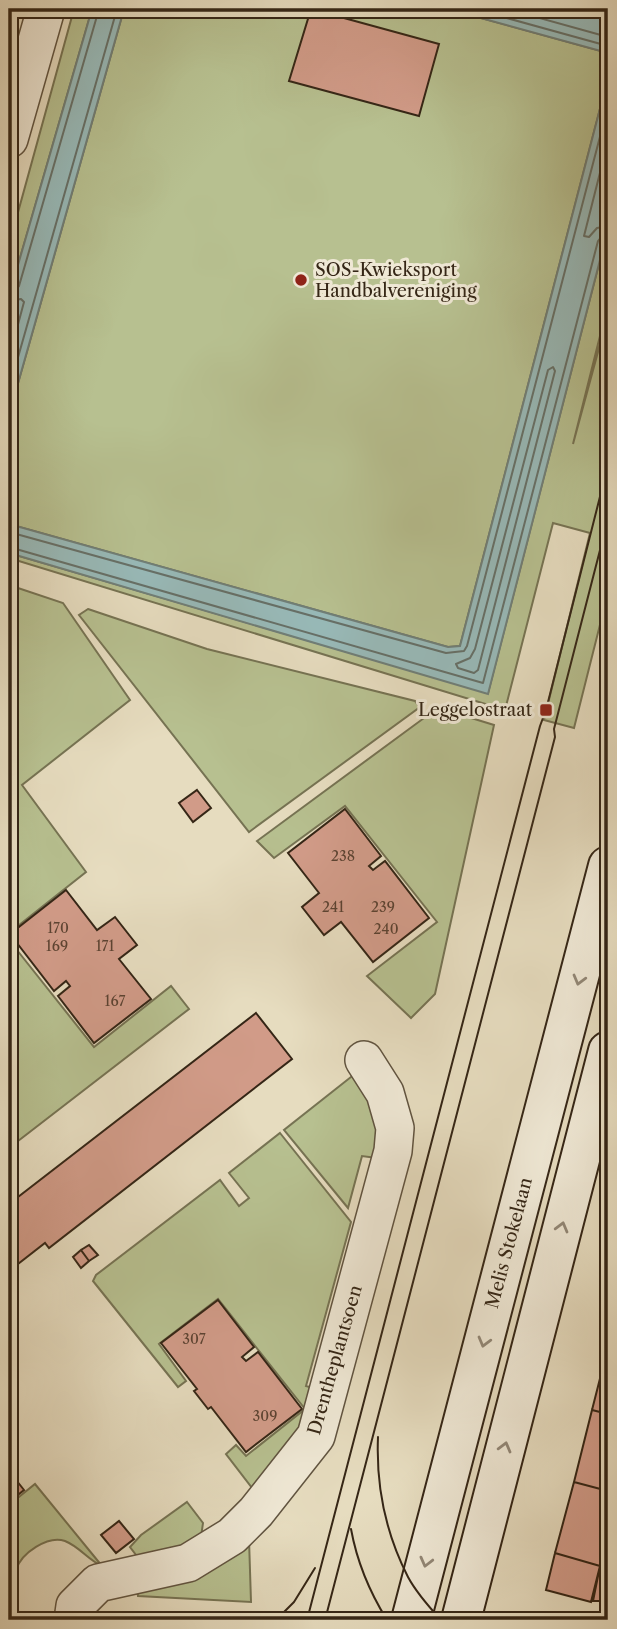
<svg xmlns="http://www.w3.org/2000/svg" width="617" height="1629" font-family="'Libre Caslon Text',serif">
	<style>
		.green { fill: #b7c090; stroke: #767353; stroke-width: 2 }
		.water { fill: #98bab9; stroke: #707f78; stroke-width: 2 }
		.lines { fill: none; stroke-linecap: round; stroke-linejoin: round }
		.shore { stroke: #667068; stroke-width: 2 }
		.building { fill: #d19b88; stroke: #352616; stroke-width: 2 }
		.street-casing { stroke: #615440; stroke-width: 40 }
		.secondary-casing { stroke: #352616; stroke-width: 42 }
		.street { stroke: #efe8d5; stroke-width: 37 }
		.secondary { stroke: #efe8d5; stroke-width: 38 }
		.tram { stroke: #352616; stroke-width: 2 }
		.oneway { stroke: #928776 }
		.poi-dot { fill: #8f2418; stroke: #efe8d5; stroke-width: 2.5 }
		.labels { text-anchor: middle; stroke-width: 6; stroke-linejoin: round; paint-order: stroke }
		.number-label { font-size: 14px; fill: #5c4332 }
		.poi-label { font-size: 18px; fill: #352616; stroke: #efe8d5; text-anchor: start }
		.street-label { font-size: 18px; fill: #352616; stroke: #efe8d5 }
	</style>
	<rect width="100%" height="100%" fill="#e6dcbf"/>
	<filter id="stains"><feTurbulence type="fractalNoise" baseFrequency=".00286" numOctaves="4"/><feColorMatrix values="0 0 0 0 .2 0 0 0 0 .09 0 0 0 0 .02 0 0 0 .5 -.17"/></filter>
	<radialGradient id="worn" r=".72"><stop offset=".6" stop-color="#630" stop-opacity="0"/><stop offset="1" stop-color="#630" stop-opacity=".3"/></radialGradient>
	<path class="green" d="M74,9H92L9,296V245Z
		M124,9H448L608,53V78L460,646L448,647L9,524V415Z
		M608,229V304L573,444L608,315V593L574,728L544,720L590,533L553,523L505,710L9,558V553L488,693Z
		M9,585L63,603L130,700L22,785L86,872L9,933Z
		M88,609L207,649L415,701L420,707L249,832L79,615Z
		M442,709L494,725L435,994L411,1018L367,976L437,922L345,806L274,858L257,841L424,718Z
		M9,940L94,1047L171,986L189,1009L9,1148Z
		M356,1073L377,1121V1158L362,1156L348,1208L284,1130Z
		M280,1133L351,1222L306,1386L317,1389L298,1439L259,1497L226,1454L236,1445L246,1456L305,1409L218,1299L159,1344L186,1381L178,1387L93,1281L96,1275L220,1180L239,1206L249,1198L229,1173Z
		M35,1484L102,1566C88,1560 80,1547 65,1541C48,1535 21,1553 16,1570C14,1575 15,1582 15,1587L9,1586V1505Z
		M187,1502L203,1523L201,1537L143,1564L130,1547L141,1535Z
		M249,1539L251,1602L138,1596L137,1589Z"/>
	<path class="water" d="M92,9H124L9,415V296Z
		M448,9H608V53Z
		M608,78V229L488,694L9,553V524L448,647L460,646Z"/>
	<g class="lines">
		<path class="shore" d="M474,9L608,46
			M507,9L608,37
			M608,141L584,236L589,237L597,228L608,226
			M9,293L15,292L19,286L99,9
			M9,301L21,299L24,302L9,358
			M553,367L555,371L478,670L474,673L458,668L456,664L470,658L475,649L548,370Z
			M9,389L117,9
			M9,532L446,653L464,651L467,646L608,106
			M9,547L483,683L598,241L602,236L608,235"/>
	</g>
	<path class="building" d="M311,9L439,44L419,116L289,81Z
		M197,790L211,808L193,822L179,803Z
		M345,809L381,856L369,866L373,870L385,861L429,918L373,962L341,922L324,935L302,907L319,893L288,853Z
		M66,890L97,930L115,917L137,945L119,959L151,999L94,1043L58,996L70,986L66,981L54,991L10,934Z
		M256,1013L292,1059L49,1248L45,1243L9,1271V1204Z
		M89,1245L98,1255L89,1261L81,1250Z
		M81,1250L89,1261L81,1268L73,1257Z
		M218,1300L254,1347L242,1357L246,1361L258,1352L302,1409L246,1452L211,1407L208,1409L194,1391L197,1389L161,1343Z
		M608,1347V1414L592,1410Z
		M592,1410L608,1414V1491L574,1482Z
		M9,1471L24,1490L9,1502Z
		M574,1482L608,1491V1537L600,1566L555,1553Z
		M119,1521L134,1539L116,1553L101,1535Z
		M555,1553L600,1566L591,1602L546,1590Z
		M600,1566L608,1568V1601H593Z"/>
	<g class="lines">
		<g class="street-casing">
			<path id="street" d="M9,139L46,9
				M73,1620L75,1606L98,1583L188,1563L232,1536L256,1512L316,1436L393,1151L395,1128L385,1093L364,1060"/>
		</g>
		<g class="secondary-casing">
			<path id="secondary" d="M411,1620L608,866
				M461,1620L608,1051"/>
		</g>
		<use href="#street" class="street"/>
		<use href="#secondary" class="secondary"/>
		<path class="tram" d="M378,1437C376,1485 386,1534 408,1577C416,1592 430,1608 441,1620
			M351,1529C357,1562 369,1591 387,1620
			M276,1620L294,1602L315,1568
			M307,1620L540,726L546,710L608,465
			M325,1620L555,737L554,729L608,519"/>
	</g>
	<defs><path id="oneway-chevron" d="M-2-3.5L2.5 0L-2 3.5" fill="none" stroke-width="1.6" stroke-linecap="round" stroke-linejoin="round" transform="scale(1.75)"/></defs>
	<g class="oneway">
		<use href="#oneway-chevron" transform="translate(579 980) rotate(105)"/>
		<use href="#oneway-chevron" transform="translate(562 1227) rotate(-75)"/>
		<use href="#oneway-chevron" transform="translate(484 1342) rotate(105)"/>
		<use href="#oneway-chevron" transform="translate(505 1447) rotate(-75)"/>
		<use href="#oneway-chevron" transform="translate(426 1562) rotate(104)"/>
	</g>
	<g class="poi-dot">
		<circle cx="301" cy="280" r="7"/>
		<rect x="539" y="703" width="14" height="14" rx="3.5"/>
	</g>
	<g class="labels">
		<g class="number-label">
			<text x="343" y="861">238</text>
			<text x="333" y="912">241</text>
			<text x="383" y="912">239</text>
			<text x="58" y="933">170</text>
			<text x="386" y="934">240</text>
			<text x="57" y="951">169</text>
			<text x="105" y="951">171</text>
			<text x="115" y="1006">167</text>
			<text x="194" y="1344">307</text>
			<text x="265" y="1421">309</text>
		</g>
		<g class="poi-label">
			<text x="315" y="276">SOS-Kwieksport<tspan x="315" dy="21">Handbalvereniging</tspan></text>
			<text x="532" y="716" text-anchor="end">Leggelostraat</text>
		</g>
		<g class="street-label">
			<text transform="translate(509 1243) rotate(-75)" y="6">Melis Stokelaan</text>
			<text transform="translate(335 1360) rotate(-74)" y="6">Drentheplantsoen</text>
		</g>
	</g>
	<rect width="617" height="1629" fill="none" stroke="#e6dcbf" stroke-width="35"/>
	<rect x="10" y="10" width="596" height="1608" fill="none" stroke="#352616" stroke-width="3.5"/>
	<rect x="18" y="18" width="582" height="1594" fill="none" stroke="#352616" stroke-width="2"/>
	<rect width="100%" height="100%" filter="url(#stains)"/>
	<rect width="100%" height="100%" fill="url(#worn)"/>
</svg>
